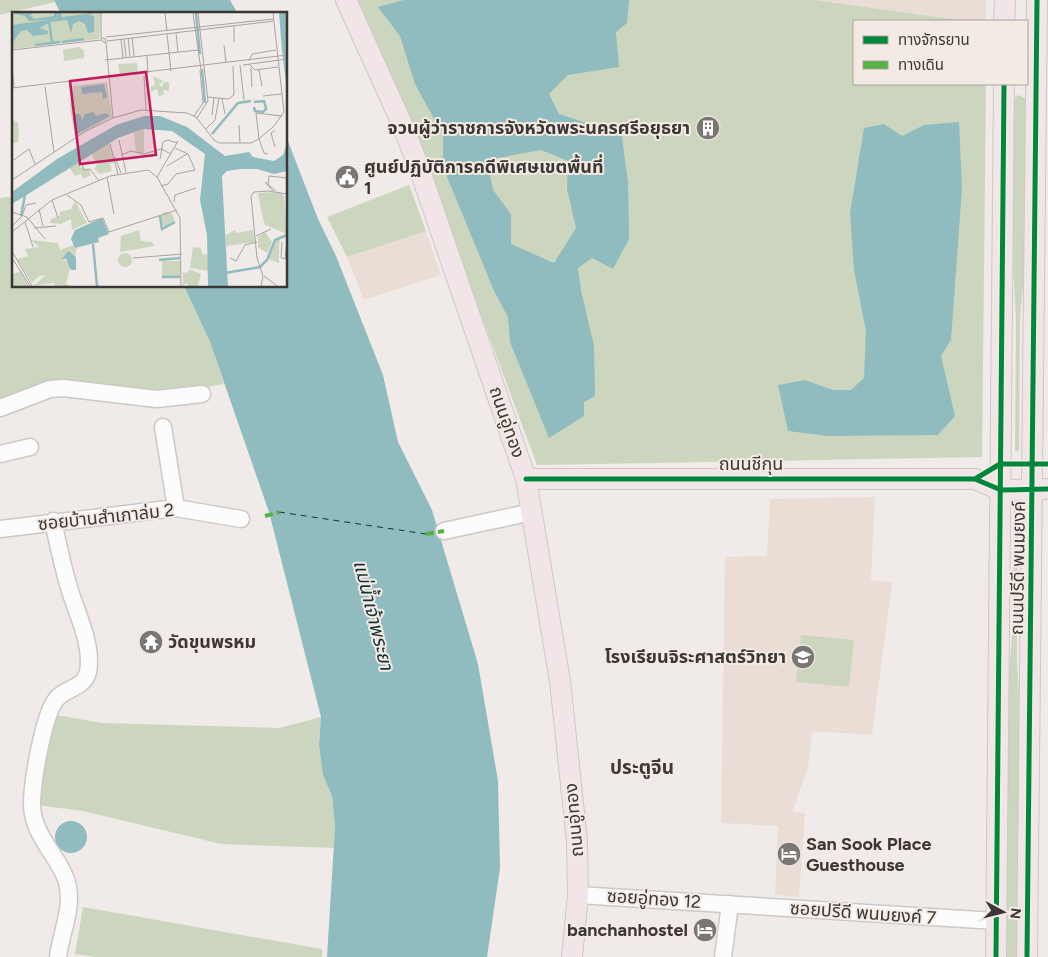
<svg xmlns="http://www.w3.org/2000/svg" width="1048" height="957" font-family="Figtree,'Noto Sans Thai',sans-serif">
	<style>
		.built { fill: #e9ddd6 }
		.green { fill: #ccd6be }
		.water { fill: #90bcbf; fill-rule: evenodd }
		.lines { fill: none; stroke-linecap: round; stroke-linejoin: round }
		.ferry { stroke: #113235; stroke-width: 1; stroke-dasharray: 6 5; stroke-linecap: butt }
		.minor-casing { stroke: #ccc8c6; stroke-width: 19 }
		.major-casing { stroke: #cbc8c7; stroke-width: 22 }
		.minor { stroke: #fdfcfc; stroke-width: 16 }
		.major { stroke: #f1e5e8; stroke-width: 20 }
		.quiet { stroke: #57b246; stroke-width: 4; stroke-dasharray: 8 4; stroke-linecap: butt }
		.cycleway-casing { stroke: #f4eae4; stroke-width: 8 }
		.cycleway { stroke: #00873e; stroke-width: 5 }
		.labels { text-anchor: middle; stroke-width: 4; stroke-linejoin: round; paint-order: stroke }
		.poi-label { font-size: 18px; font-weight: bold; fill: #3b3735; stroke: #f4eae4; text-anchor: end }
		.street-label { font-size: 18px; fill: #3b3735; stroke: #f4eae4 }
		.water-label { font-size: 19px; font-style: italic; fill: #113235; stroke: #f4eae4 }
		.neighbourhood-label { font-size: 19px; font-weight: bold; fill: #403834; stroke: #f4eae4 }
		.inset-river { fill: none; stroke: #90bcbf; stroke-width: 2.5 }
		.inset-road { fill: none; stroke: #a8a3a0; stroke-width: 1 }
		.view { fill: #c2185b; fill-opacity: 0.15; stroke: #c2185b; stroke-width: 2.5 }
		.inset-edge { fill: none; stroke: #3b3735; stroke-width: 2.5 }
	</style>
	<rect width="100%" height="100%" fill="#f0ebe8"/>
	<path class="built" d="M815,0H986V21H965Z
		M426,231L441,275L364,300L347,257Z
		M875,497L871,580L892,583L872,735L812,731L808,767L792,812L805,813L799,897L775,895L778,826L721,823L725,557L767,556L770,499Z"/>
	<path class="green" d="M0,0H54L55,2L0,15Z
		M358,0H815L965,21H854V84H986L982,457L537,465L396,87Z
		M1018,95L1027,99V237L1020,319L1019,450L1017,452L1015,450L1016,319L1011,236L1013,99Z
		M409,185L426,231L347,257L327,217Z
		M14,196V286H184L210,342L224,384L165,394L74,381L0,404V198Z
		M1016,503L1018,506L1017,661L1022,743L1020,957H1004L1006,715L1013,620L1014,506Z
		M801,635L854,640L849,687L796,682Z
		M56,715L102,723L279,728L321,717L319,745L323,775L332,796L335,827L334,848L221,844L83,811L36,805L49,732Z
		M83,907L322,949V957H95L75,954Z"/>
	<path class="water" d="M54,0H230L238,14H61Z
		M404,0H629L627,23L616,32L619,67L568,75L549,94L559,114L595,126L621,130L628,182L629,239L613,269L592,258L578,268L581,290L594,346L595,396L584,402V416L549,438L510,342L508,317L494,291L443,167V135L415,84L400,36L378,7ZM541,150L568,161L567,189L576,228L554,263L511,244V214L493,190L487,160Z
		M959,122L962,188L951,340L941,356L955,416L938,435L828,436L788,431L778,385L805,380L833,390H851L864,378L866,331L854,270L850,213L864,128L884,124L902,136L924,125Z
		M286,136L318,219L336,256L383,375L398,442L432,510L478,664L498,781L500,868L487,957H327L335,827L332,796L323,775L319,745L321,717L269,512L210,342L184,286H286Z
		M55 837a16 16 0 1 1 32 0a16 16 0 1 1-32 0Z"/>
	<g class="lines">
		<path class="ferry" d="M279,512L426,534"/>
		<g class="minor-casing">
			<path id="minor" d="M0,408L50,389L63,388L157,399L202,394
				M163,427L176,508
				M0,454L30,447
				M53,521C58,544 63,568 70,591C78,616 93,646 88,672C84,689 63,688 55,701C43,718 32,782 32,804C32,834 56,853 66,879C75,906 61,931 58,957
				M0,529L176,508L241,519
				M444,531L532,512
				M578,895L996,921
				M723,957L730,904"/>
		</g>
		<g class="major-casing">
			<path id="major" d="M346,0L402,124L418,165L526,479L560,681L577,841L578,895L572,957
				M1004,21L1005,0
				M526,479H975L1001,490L1048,489
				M996,957L1004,84
				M1027,957L1037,0"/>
		</g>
		<use href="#minor" class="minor"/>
		<use href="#major" class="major"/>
		<path class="quiet" d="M265,516L279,512
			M426,534L444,531"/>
		<g class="cycleway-casing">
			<path id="cycleway" d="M526,479H975L1001,490L1048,489
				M975,479L1000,464H1048
				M996,957L1004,84
				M1027,957L1037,0"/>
		</g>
		<use href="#cycleway" class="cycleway"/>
	</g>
	<defs>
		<g id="building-disc" transform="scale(1.25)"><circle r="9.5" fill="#7a7674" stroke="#f4eae4"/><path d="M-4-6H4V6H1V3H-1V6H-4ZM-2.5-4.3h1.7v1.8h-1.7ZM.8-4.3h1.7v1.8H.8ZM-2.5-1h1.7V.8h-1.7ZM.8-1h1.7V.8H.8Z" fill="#fff"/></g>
		<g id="civic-disc" transform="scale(1.25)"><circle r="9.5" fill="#7a7674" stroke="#f4eae4"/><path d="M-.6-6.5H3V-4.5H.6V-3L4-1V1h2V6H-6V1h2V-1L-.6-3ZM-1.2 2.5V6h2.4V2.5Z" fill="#fff"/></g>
		<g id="temple-disc" transform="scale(1.25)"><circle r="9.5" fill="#7a7674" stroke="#f4eae4"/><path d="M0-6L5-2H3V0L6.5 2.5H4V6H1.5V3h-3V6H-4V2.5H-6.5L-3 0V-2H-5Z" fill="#fff"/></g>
		<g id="school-disc" transform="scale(1.25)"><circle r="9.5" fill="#7a7674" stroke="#f4eae4"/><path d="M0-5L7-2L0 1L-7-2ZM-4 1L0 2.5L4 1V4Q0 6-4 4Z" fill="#fff"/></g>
		<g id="hotel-disc" transform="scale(1.25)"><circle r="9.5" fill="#7a7674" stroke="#f4eae4"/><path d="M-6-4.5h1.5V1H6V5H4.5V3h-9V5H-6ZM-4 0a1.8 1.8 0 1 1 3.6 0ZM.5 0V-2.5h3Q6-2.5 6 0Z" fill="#fff"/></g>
	</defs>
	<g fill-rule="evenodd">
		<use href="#building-disc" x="708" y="128"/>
		<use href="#civic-disc" x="347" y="177"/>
		<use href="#temple-disc" x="151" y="642"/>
		<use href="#school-disc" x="803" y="657"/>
		<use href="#hotel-disc" x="789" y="854"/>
		<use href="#hotel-disc" x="705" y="930"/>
	</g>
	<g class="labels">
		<g class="poi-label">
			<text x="690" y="134">จวนผู้ว่าราชการจังหวัดพระนครศรีอยุธยา</text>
			<text x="364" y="173" text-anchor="start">ศูนย์ปฏิบัติการคดีพิเศษเขตพื้นที่<tspan x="364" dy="21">1</tspan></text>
			<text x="168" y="648" text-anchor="start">วัดขุนพรหม</text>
			<text x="786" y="663">โรงเรียนจิระศาสตร์วิทยา</text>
			<text x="806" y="850" text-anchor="start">San Sook Place<tspan x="806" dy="21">Guesthouse</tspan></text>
			<text x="688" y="936">banchanhostel</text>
		</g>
		<g class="street-label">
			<text transform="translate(507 422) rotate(71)" y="6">ถนนอู่ทอง</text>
			<text x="751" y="470">ถนนชีกุน</text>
			<text transform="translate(106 517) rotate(-6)" y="6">ซอยบ้านสำเภาล่ม 2</text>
			<text transform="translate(1018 568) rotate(-89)" y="6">ถนนปรีดี พนมยงค์</text>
			<text transform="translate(574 820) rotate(-95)" y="6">ถนนอู่ทอง</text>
			<text transform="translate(654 899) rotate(4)" y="6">ซอยอู่ทอง 12</text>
			<text transform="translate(863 913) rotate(4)" y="6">ซอยปรีดี พนมยงค์ 7</text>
		</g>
		<g class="water-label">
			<text transform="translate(374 615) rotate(76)" y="7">แม่น้ำเจ้าพระยา</text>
		</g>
		<g class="neighbourhood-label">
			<text x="642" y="774">ประตูจีน</text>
		</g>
	</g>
	<g transform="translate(12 12)">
		<rect width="275" height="275" fill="#f0ebe8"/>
		<path d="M0,1H89L87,27L0,37ZM67,35L72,39V46L52,49L51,38ZM125,51L126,61L108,63L106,52ZM141,64L151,69L147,73L150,75L152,70H157V79L151,78L152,82L147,85L145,77L139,80V74L143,73ZM95,70L100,105L63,125L58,95L61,74ZM0,107L6,111L7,123L6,130L0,132ZM132,117V141H124L122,120ZM97,131L102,151L98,152L100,159L88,162L82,157L85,153L79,141ZM68,148V155L77,158L79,163L71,167L69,162L63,164L57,155ZM267,180L272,184L275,222L253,213L249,198L246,181ZM63,189L75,211L60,218L59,207L49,212L38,211L39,207L48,204V200L59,197ZM148 207a7 7 0 1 1 14 0a7 7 0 1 1-14 0ZM127,218L129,229L140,230L142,234L108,240L109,224ZM223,218L224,221L241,218L243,230L214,234V223ZM253,220L260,230L255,241L246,235V225ZM269,225L267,233V251L256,247L261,231ZM19,228L46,231L48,238L61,233L65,236L63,244L59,243L51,247L59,253L54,272L58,274H43L42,271L21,274L34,263L27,264L20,271L5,247L16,244L13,237L27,235ZM181,235L189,236L190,242L196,243V259L178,256ZM106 248a7 7 0 1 1 14 0a7 7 0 1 1-14 0ZM169,249L168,264H150V249ZM177,257L189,262L186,274H176L175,270L171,274V260L176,261ZM9,259L17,274H0L1,262Z" fill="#ccd6be"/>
		<path d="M0,1H22L18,3L22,7L42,4V1H49L50,5L82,1L77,3L82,4V20L76,21L73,12L67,9L61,12L59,21L55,8L39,10L27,16L36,19V22L21,24L15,18L9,19L1,30L0,13L36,8L17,9L13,4ZM267,1H275V79L270,38ZM92,72L95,85L91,87L90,80L70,82L69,75ZM81,100L84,104L94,101L98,104L65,122L61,102H68L70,108L73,102ZM132,104H148L175,115L213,144L237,140L241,145L262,149L271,143L274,134L275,106V159L262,162L245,157H229L215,159L210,164L216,274H196L195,223L188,188L193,142L160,119L131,117L106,126L0,192V180L45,147L104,113ZM90,206L97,222L86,226L87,230L63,236L59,227L63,218ZM56,239L64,245V258H59L54,247H50Z" fill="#90bcbf"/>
		<path class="inset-river" d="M184,1L188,42M37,8L40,31M50,30L72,27M23,33L48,30M190,57L193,91M242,90L252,89L254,96M242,95L243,99L251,100L255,96M200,122L226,91L239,89M194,156L207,141M194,157L225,156M9,204L13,183M148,204L150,217L163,210M81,232L85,274M147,248L168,246M213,261L248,255L255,248L263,228L275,223M150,265H168"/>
		<path class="inset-road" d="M89,1V28L93,31L94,27L90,26M153,1L155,19M181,1L189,58M222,14V30M164,21L166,40M155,22L159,59M94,25L261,7M116,26L118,45M120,26L122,44M109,27L111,46M112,27L114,45M95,29L262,9M94,30L101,106M212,33L214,51M0,38L89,28M135,44L136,61M93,48L186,38M237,49L240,42L264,38M237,52L243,58L266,55M228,53L232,88M231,53L275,47M0,54L2,75M239,56L240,75M247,58L250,74M132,64L134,98M33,75L42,140M0,76L275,43M251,84L269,82M195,85L216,87L222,83L221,54M210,87L213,102M200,103L202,85M182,104L191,91L188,58M185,106L196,89L186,1M227,113L228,131M194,117L203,108L207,86M107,128L114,160M98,132L106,162M263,135L259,121L263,119M256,142L252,141L247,127L244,101L270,104M109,143L119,139L132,142L149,137L159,142M103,145L109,161M148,147L151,130L156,128L165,131M0,149L17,137L23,152M70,152L72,158L78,157L87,169M155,154L175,142M95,165L102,202M145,165L166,129M0,168L74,119L101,106L129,98L175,101L184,105L202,128L207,131H239L247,127L262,114L272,100L261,1M256,173L257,164L275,166M149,174L156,172L164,162L183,158L176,142L163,136M261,179L253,170L264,179M55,183L69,193L77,210L91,206L97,220L165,198M40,188L46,206M162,190L163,183L184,176M27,197L31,214M0,200L15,205L33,227M13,210L21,235M0,214L10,204L14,193L24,191M22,216L44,214M0,220L40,188L98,164L136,158L145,165L168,206L169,274M244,224L259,217M270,230L269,246L275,247M0,239L20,274M0,246L18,274M121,246L170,242M218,246L224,249L233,233L245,230M273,247L275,229M252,264L265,274M249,274L251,264L245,246L239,184L242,180L256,179L275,182"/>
		<path class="view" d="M134,60L144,143L68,152L58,69Z"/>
		<rect width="275" height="275" class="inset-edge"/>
	</g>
	<rect x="853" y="20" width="175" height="65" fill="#f4eae4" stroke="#aaa29e"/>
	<rect x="863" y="36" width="25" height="8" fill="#00873e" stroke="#aaa29e"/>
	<text x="898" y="45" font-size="15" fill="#3b3735">ทางจักรยาน</text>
	<rect x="863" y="61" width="25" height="8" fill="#57b246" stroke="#aaa29e"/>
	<text x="898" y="70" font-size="15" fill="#3b3735">ทางเดิน</text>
	<g transform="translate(1003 912) rotate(97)" stroke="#f4eae4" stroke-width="4" paint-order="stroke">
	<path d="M0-4L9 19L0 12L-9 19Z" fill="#3b3735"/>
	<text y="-8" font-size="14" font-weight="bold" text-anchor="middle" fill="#3b3735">N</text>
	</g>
</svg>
